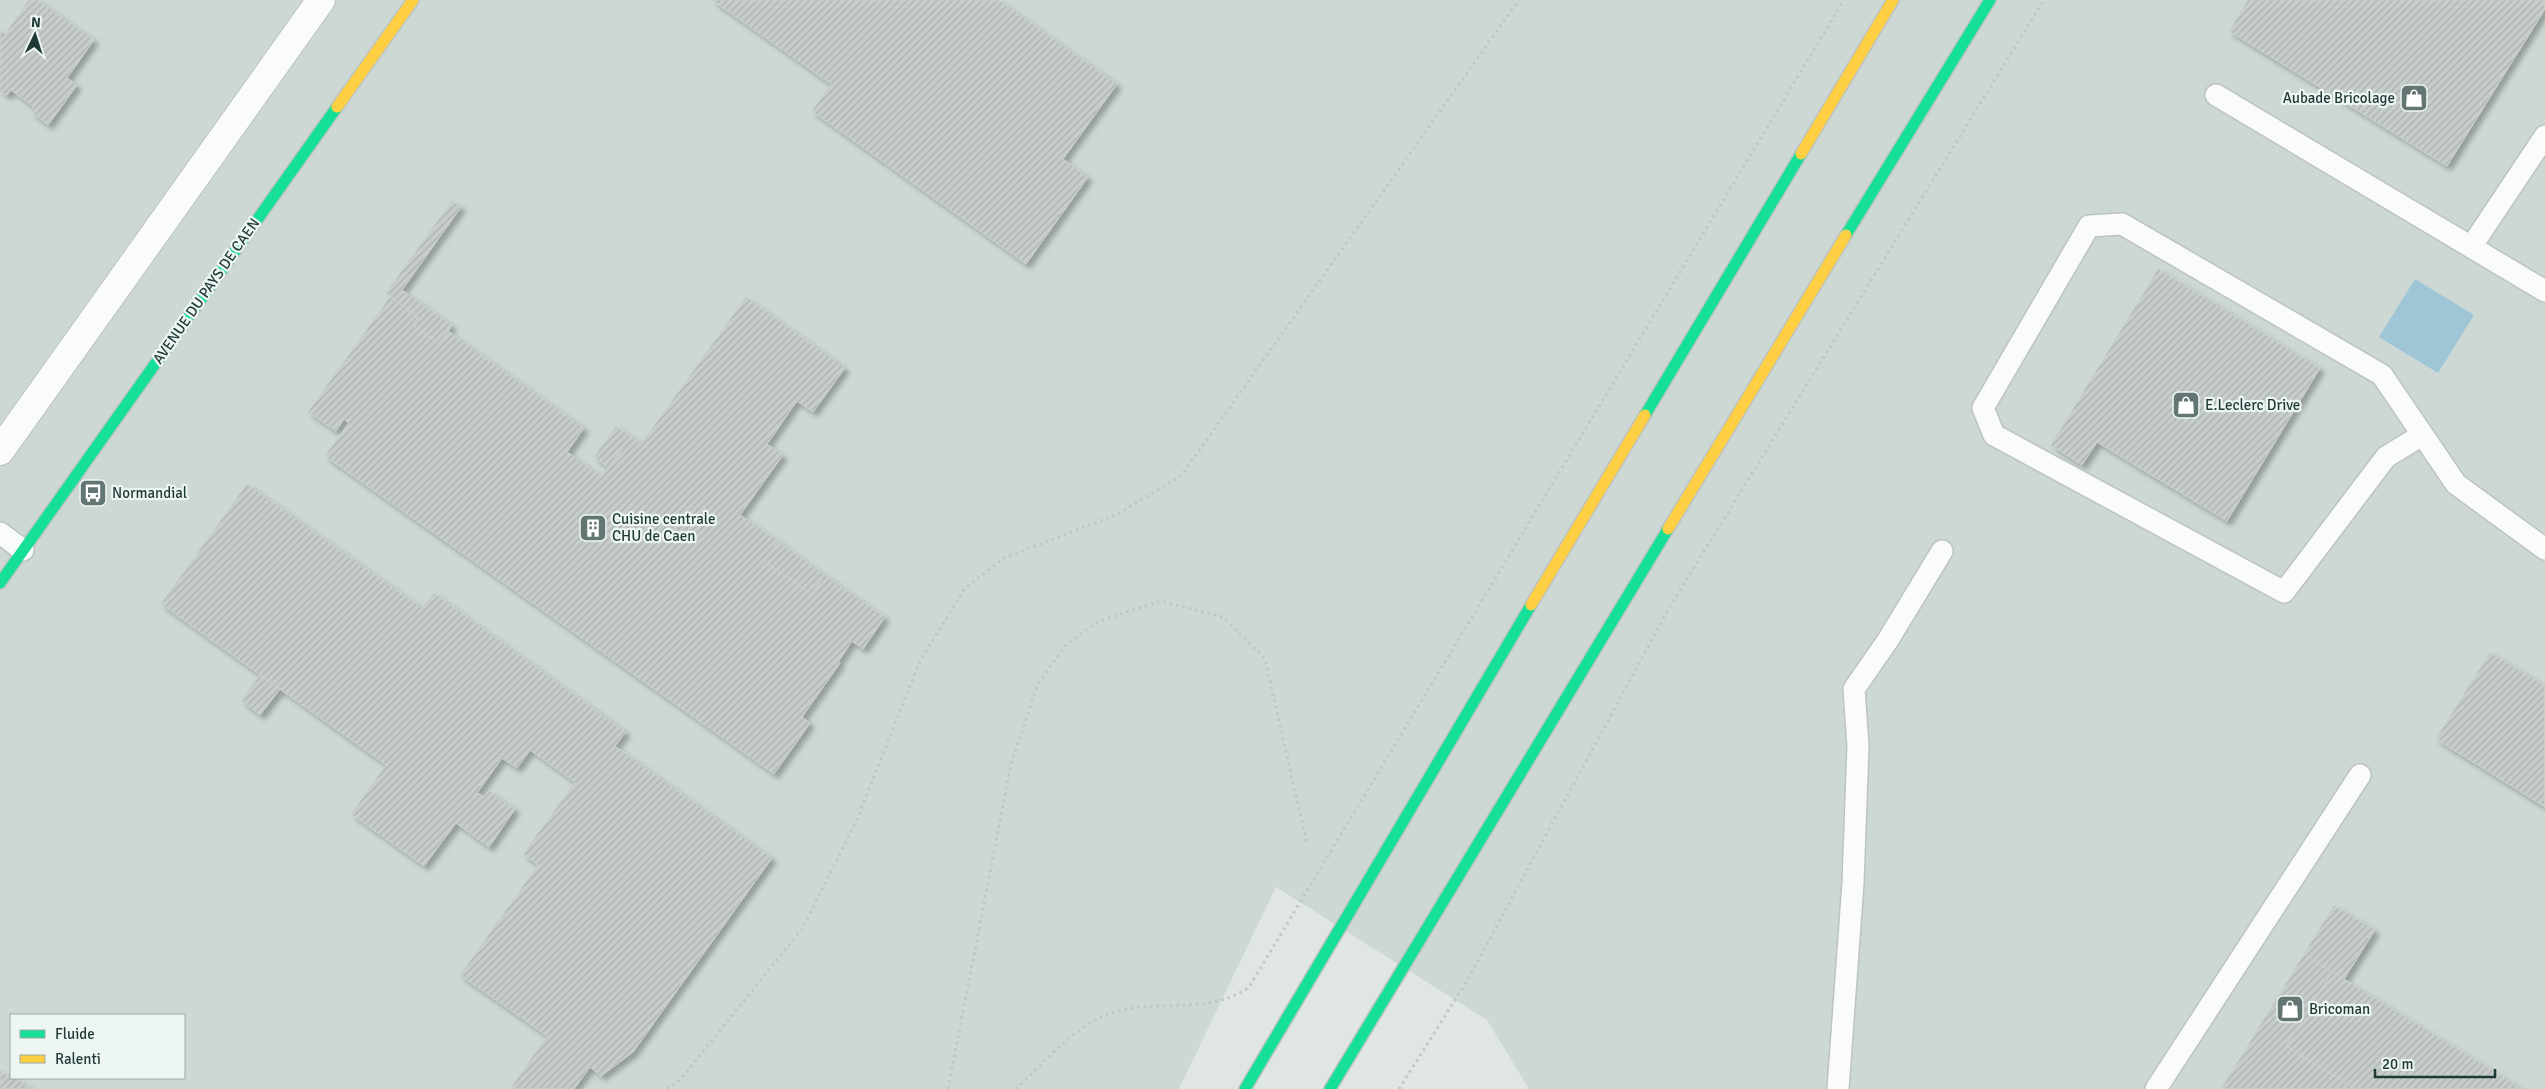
<svg xmlns="http://www.w3.org/2000/svg" width="2545" height="1089" font-family="Signika,sans-serif">
	<style>
		.built { fill: #cdd8d5; fill-rule: evenodd }
		.water { fill: #9fc6d6 }
		.building { fill: url(#building-hatch); stroke: #c9cfce; filter: url(#shadow) }
		.lines { fill: none; stroke-linecap: round; stroke-linejoin: round }
		.lane-casing { stroke: #bdc3c2; stroke-width: 24 }
		.street-casing { stroke: #bdc3c2; stroke-width: 30 }
		.fast-casing { stroke: #bcc4c2; stroke-width: 14 }
		.slow-casing { stroke: #bcc4c2; stroke-width: 14 }
		.path { stroke: #bfc7c6; stroke-width: 3; stroke-dasharray: 2.5 4; stroke-linecap: butt }
		.lane { stroke: #fafbfb; stroke-width: 21 }
		.street { stroke: #fafbfb; stroke-width: 28 }
		.fast { stroke: #16e098; stroke-width: 11 }
		.slow { stroke: #ffcf43; stroke-width: 11 }
		.labels { text-anchor: middle; stroke-width: 4.5; stroke-linejoin: round; paint-order: stroke }
		.poi-label { font-size: 15px; fill: #1f3936; stroke: #edf6f3; text-anchor: start }
		.street-label { font-size: 15px; fill: #1f3936; stroke: #edf6f3 }
	</style>
	<defs>
		<pattern id="building-hatch" width="6" height="6" patternUnits="userSpaceOnUse" patternTransform="scale(1.25)"><rect width="6" height="6" fill="#c7cdcb"/><path d="M-1 1l2-2M0 6l6-6M5 7l2-2" fill="none" stroke="#aab1af"/></pattern>
		<filter id="shadow"><feDropShadow dx="4.5" dy="4.5" stdDeviation="2.5" flood-color="#0004"/></filter>
	</defs>
	<rect width="100%" height="100%" fill="#e0e6e5"/>
	<path class="built" d="M0,0H2545V1089H1529L1487,1020L1276,887L1179,1089H0ZM11,1015H184V1078H11Z"/>
	<path class="water" d="M2415,279L2474,315L2438,373L2379,337Z"/>
	<path class="building" d="M29,0H38L94,40L67,78L77,85L48,125L31,112L34,107L11,90L7,95L0,91V33L1,31L5,34Z
		M712,0H999L1117,84L1063,159L1088,177L1026,264L812,111L831,84Z
		M2248,0H2545V9L2447,166L2229,31Z
		M452,201L461,207L402,290L452,325L439,344L413,325L418,317L386,293Z
		M2158,269L2320,368L2227,521L2097,442L2082,465L2051,445Z
		M390,297L418,317L413,325L439,344L448,331L584,428L567,452L602,476L631,436L641,444L746,297L845,368L813,412L797,401L767,444L783,455L740,515L778,541L764,561L811,594L825,575L885,617L863,649L852,641L838,662L840,663L802,717L810,723L774,774L325,456L349,423L344,419L336,431L308,412Z
		M616,426L631,436L609,468L594,457Z
		M247,484L422,608L434,593L626,732L615,746L772,858L633,1052L601,1076L590,1067L574,1089H510L547,1036L460,975L538,865L523,854L575,782L530,750L517,768L502,758L477,793L485,797L489,791L515,809L489,847L456,823L424,866L351,814L386,765L161,604Z
		M778,541L825,575L811,594L764,561Z
		M2490,652L2545,686V807L2436,739Z
		M260,675L280,689L260,715L241,700Z
		M2334,905L2375,930L2344,979L2304,954Z
		M2304,954L2332,972L2286,1046L2356,1089H2221Z
		M2332,972L2344,979L2523,1089H2356L2286,1046Z
		M0,1070L8,1076L10,1073L11,1078H16L32,1089H0Z"/>
	<g class="lines">
		<g class="lane-casing">
			<path id="lane" d="M2216,95L2545,291
				M2471,247L2545,136
				M2422,435L2386,457L2284,592L1994,435L1983,408L2089,226L2122,224L2382,375L2456,484L2545,549
				M0,533L23,550
				M1838,1089L1853,883L1858,746L1854,689L1888,640L1942,551
				M2156,1089L2360,775"/>
		</g>
		<g class="street-casing">
			<path id="street" d="M0,451L321,0"/>
		</g>
		<g class="fast-casing">
			<path id="fast" d="M1846,235L1990,0
				M1645,415L1801,154
				M0,583L337,107
				M1245,1089L1531,605
				M1330,1089L1668,529"/>
		</g>
		<g class="slow-casing">
			<path id="slow" d="M337,107L413,0
				M1801,154L1893,0
				M1668,529L1846,235
				M1531,605L1645,415"/>
		</g>
		<path class="path" d="M667,1089L680,1080L802,929L856,822L919,663L965,588L1004,558L1118,514L1181,476L1519,0
			M948,1089L1011,764L1038,684L1066,645L1097,622L1161,601L1223,617L1265,659L1307,844
			M1016,1089C1044,1063 1074,1026 1111,1013C1156,998 1209,1016 1249,987L1844,0
			M1399,1089L1467,981L1669,608L2044,0"/>
		<use href="#lane" class="lane"/>
		<use href="#street" class="street"/>
		<use href="#fast" class="fast"/>
		<use href="#slow" class="slow"/>
	</g>
	<defs>
		<g id="shop-square" transform="scale(1.4375)"><rect x="-9" y="-9" width="18" height="18" rx="4" fill="#637673" stroke="#edf6f3"/><path d="M-5-2.5h2.3a2.7 3.5 0 0 1 5.4 0H5L5.5 6h-11ZM-1.5-2.5h3a1.5 2.3 0 0 0-3 0Z" fill="#fff"/></g>
		<g id="bus-square" transform="scale(1.4375)"><rect x="-9" y="-9" width="18" height="18" rx="4" fill="#637673" stroke="#edf6f3"/><path d="M-5-6H5V4H4V6H2V4H-2V6H-4V4H-5ZM-3.5-4V0h7V-4ZM-3.5 1.2v1.5H-2V1.2ZM2 1.2v1.5H3.5V1.2Z" fill="#fff"/></g>
		<g id="building-square" transform="scale(1.4375)"><rect x="-9" y="-9" width="18" height="18" rx="4" fill="#637673" stroke="#edf6f3"/><path d="M-4-6H4V6H1V3H-1V6H-4ZM-2.5-4.3h1.7v1.8h-1.7ZM.8-4.3h1.7v1.8H.8ZM-2.5-1h1.7V.8h-1.7ZM.8-1h1.7V.8H.8Z" fill="#fff"/></g>
	</defs>
	<g fill-rule="evenodd">
		<use href="#shop-square" x="2414" y="98"/>
		<use href="#shop-square" x="2186" y="405"/>
		<use href="#bus-square" x="93" y="493"/>
		<use href="#building-square" x="593" y="528"/>
		<use href="#shop-square" x="2290" y="1009"/>
	</g>
	<g class="labels">
		<g class="poi-label">
			<text x="2395" y="103" text-anchor="end">Aubade Bricolage</text>
			<text x="2205" y="410">E.Leclerc Drive</text>
			<text x="112" y="498">Normandial</text>
			<text x="612" y="524">Cuisine centrale<tspan x="612" dy="17">CHU de Caen</tspan></text>
			<text x="2309" y="1014">Bricoman</text>
		</g>
		<g class="street-label">
			<text transform="translate(206 291) rotate(-55)" y="5">AVENUE DU PAYS DE CAEN</text>
		</g>
	</g>
	<rect x="10" y="1014" width="175" height="65" fill="#edf6f3" stroke="#9baaa7"/>
	<rect x="20" y="1030" width="25" height="8" fill="#16e098" stroke="#9baaa7"/>
	<text x="55" y="1039" font-size="15" fill="#1f3936">Fluide</text>
	<rect x="20" y="1055" width="25" height="8" fill="#ffcf43" stroke="#9baaa7"/>
	<text x="55" y="1064" font-size="15" fill="#1f3936">Ralenti</text>
	<g transform="translate(35 35) rotate(4)" stroke="#edf6f3" stroke-width="4" paint-order="stroke">
	<path d="M0-4L9 19L0 12L-9 19Z" fill="#1f3936"/>
	<text y="-8" font-size="14" font-weight="bold" text-anchor="middle" fill="#1f3936">N</text>
	</g>
	<path d="M2375 1069v8h120v-8" fill="none" stroke="#1f3936" stroke-width="2.5"/>
	<text x="2382" y="1069" font-size="15" fill="#1f3936" stroke="#edf6f3" stroke-width="4" paint-order="stroke">20 m</text>
</svg>
